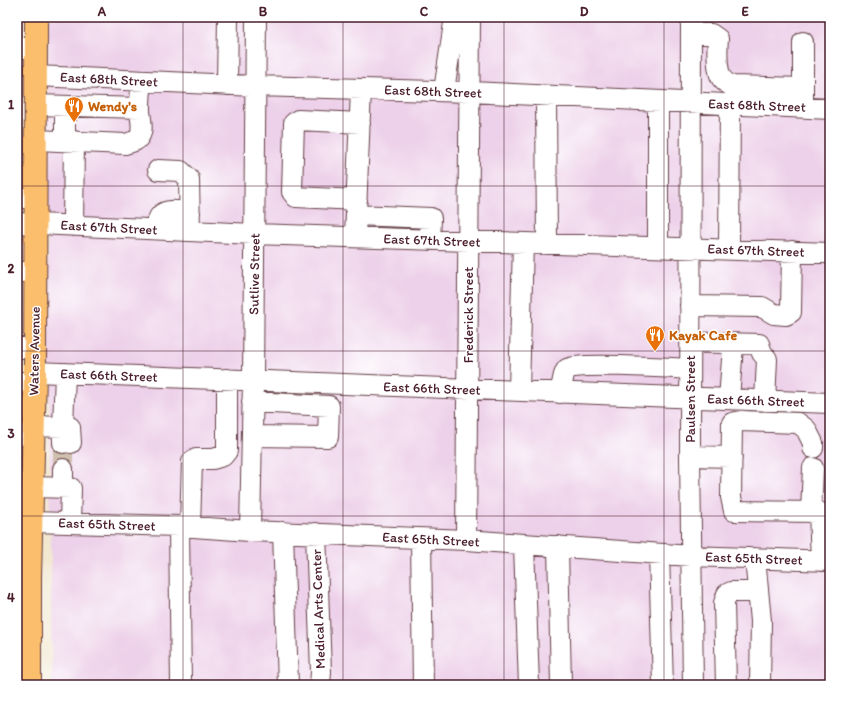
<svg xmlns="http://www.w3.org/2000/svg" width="847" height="702" font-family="Itim,sans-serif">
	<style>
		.built { fill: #edd0e9 }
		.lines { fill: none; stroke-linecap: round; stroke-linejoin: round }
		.minor-tunnel { stroke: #d0c0af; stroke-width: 20; stroke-dasharray: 20 10; stroke-linecap: butt }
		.minor-casing { stroke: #633d44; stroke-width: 22 }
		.major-casing { stroke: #633d44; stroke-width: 24 }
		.minor { stroke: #fff; stroke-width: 20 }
		.major { stroke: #fabe6d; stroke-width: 22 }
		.grid { fill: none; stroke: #4a1f2b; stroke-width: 1; stroke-opacity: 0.55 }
		.labels { text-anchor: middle; stroke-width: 3; stroke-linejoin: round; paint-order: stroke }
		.street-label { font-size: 14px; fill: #4a1f2b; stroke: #fff }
		.food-label { font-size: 14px; font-weight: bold; fill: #c56008; stroke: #fff; text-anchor: start }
		.neatline { fill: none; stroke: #4a1f2b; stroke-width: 1.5 }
		.grid-label { font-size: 13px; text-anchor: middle; font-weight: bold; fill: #4a1f2b }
	</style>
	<rect width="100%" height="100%" fill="#fff"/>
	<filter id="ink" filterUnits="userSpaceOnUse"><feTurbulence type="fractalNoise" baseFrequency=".025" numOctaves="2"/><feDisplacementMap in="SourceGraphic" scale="8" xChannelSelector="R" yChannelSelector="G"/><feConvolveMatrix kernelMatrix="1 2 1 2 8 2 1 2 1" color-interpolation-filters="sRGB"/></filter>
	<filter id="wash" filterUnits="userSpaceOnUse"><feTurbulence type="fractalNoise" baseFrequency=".012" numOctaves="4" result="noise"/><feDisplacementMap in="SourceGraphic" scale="16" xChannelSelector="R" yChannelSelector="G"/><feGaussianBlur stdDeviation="0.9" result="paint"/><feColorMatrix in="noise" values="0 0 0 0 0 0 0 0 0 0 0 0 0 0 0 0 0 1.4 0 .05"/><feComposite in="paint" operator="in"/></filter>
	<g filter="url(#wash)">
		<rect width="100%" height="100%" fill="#f2e8d0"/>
		<path class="built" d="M17,17H23L17,357Z
			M48,17H830V685H52L47,169Z"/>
	</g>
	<g filter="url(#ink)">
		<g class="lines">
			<path class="minor-tunnel" d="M63,443V469"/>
			<g class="minor-casing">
				<path id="minor" d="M691,17L690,456L693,685
					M691,33L711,34L718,39C717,48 717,66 720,75C722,81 727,83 732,86L803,88V107
					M17,48H36
					M36,76L256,86L470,92L830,109
					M227,85L228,17
					M803,88V42
					M444,91L454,23L470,25
					M546,96L547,244
					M658,101V247
					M36,105L140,108
					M36,140L125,144C131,142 136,142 139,137C145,128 139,116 140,106C140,97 141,89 142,81
					M65,141V106
					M158,170L181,171L189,179L190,231
					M17,198H35
					M357,200L296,197L292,192L294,123L298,120L360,123
					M356,215L431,218L430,240
					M17,223L254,234L830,253
					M73,226L74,141
					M156,229C156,226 157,223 158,220C162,207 180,211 190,213
					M355,237L361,89
					M729,249L730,104
					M17,272H35
					M690,306L762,307L774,314L786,315L791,312L792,251
					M690,342L759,344L762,353L767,359L765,401
					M17,348H35
					M35,372L830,403
					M17,382H34
					M519,391L523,243
					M560,393C562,387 563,373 567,369C576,362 672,368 690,369
					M729,399L733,346L730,343
					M33,426L63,427L65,373
					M17,435L33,434
					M252,436L328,437L329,406L252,402
					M63,443V427H70L71,443
					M813,448V443L806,429L798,423L741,421L732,423L731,497L734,511L819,512L821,561
					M690,456L732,457
					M32,487L71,488L70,523
					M63,488V469
					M811,512L813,468
					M31,522L179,526L250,531L466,540L691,556L830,561
					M179,526L181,685
					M190,527L192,462L196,459H213L223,456L227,451V379
					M250,531L253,381L256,17
					M283,532L288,685
					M316,533L321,672L320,685
					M421,539L423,685
					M466,540L470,17
					M524,545L529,685
					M558,546L561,685
					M659,554L663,685
					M755,558L761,621L760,685
					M726,685L724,603L727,594L731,592H758"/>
			</g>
			<g class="major-casing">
				<path id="major" d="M30,685V577L35,372L36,17"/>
			</g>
			<use href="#minor" class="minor"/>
			<use href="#major" class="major"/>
		</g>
	</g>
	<path class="grid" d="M183,17V685M343,17V685M504,17V685M664,17V685M17,186H830M17,351H830M17,516H830"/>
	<defs>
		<g id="restaurant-pin" transform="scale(1)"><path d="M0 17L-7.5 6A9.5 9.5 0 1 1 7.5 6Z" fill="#e8710a" stroke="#fff"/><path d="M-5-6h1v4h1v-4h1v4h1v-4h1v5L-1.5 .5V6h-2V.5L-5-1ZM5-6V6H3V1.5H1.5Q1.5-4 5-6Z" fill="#fff"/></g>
	</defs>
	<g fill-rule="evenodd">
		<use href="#restaurant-pin" x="74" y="106"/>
		<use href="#restaurant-pin" x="655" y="335"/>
	</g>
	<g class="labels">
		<g class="street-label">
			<text transform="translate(109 79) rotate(3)" y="5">East 68th Street</text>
			<text transform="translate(433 91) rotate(2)" y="5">East 68th Street</text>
			<text transform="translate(757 105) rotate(2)" y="5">East 68th Street</text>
			<text transform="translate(109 227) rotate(3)" y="5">East 67th Street</text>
			<text transform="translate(432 240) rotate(2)" y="5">East 67th Street</text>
			<text transform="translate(756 250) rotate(2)" y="5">East 67th Street</text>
			<text transform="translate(254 274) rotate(-89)" y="5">Sutlive Street</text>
			<text transform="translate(468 315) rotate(-90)" y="5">Frederick Street</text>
			<text transform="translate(34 351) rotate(-89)" y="5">Waters Avenue</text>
			<text transform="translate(109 375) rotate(2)" y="5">East 66th Street</text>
			<text transform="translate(432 388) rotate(2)" y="5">East 66th Street</text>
			<text transform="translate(690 399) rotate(-90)" y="5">Paulsen Street</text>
			<text transform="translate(756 400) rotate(2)" y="5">East 66th Street</text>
			<text transform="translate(107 524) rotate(2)" y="5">East 65th Street</text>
			<text transform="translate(431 539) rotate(3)" y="5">East 65th Street</text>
			<text transform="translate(754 558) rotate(2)" y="5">East 65th Street</text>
			<text transform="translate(318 609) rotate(-92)" y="5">Medical Arts Center</text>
		</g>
		<g class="food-label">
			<text x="88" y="111">Wendy's</text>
			<text x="669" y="340">Kayak Cafe</text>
		</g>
	</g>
	<rect width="847" height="702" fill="none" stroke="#fff" stroke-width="44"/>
	<rect x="22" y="22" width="803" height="658" class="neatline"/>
	<g class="grid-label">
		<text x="102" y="16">A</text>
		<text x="263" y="16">B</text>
		<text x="424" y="16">C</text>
		<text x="584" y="16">D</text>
		<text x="745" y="16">E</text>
		<text x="11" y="109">1</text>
		<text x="11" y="273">2</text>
		<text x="11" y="438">3</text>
		<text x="11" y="602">4</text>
	</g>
</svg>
